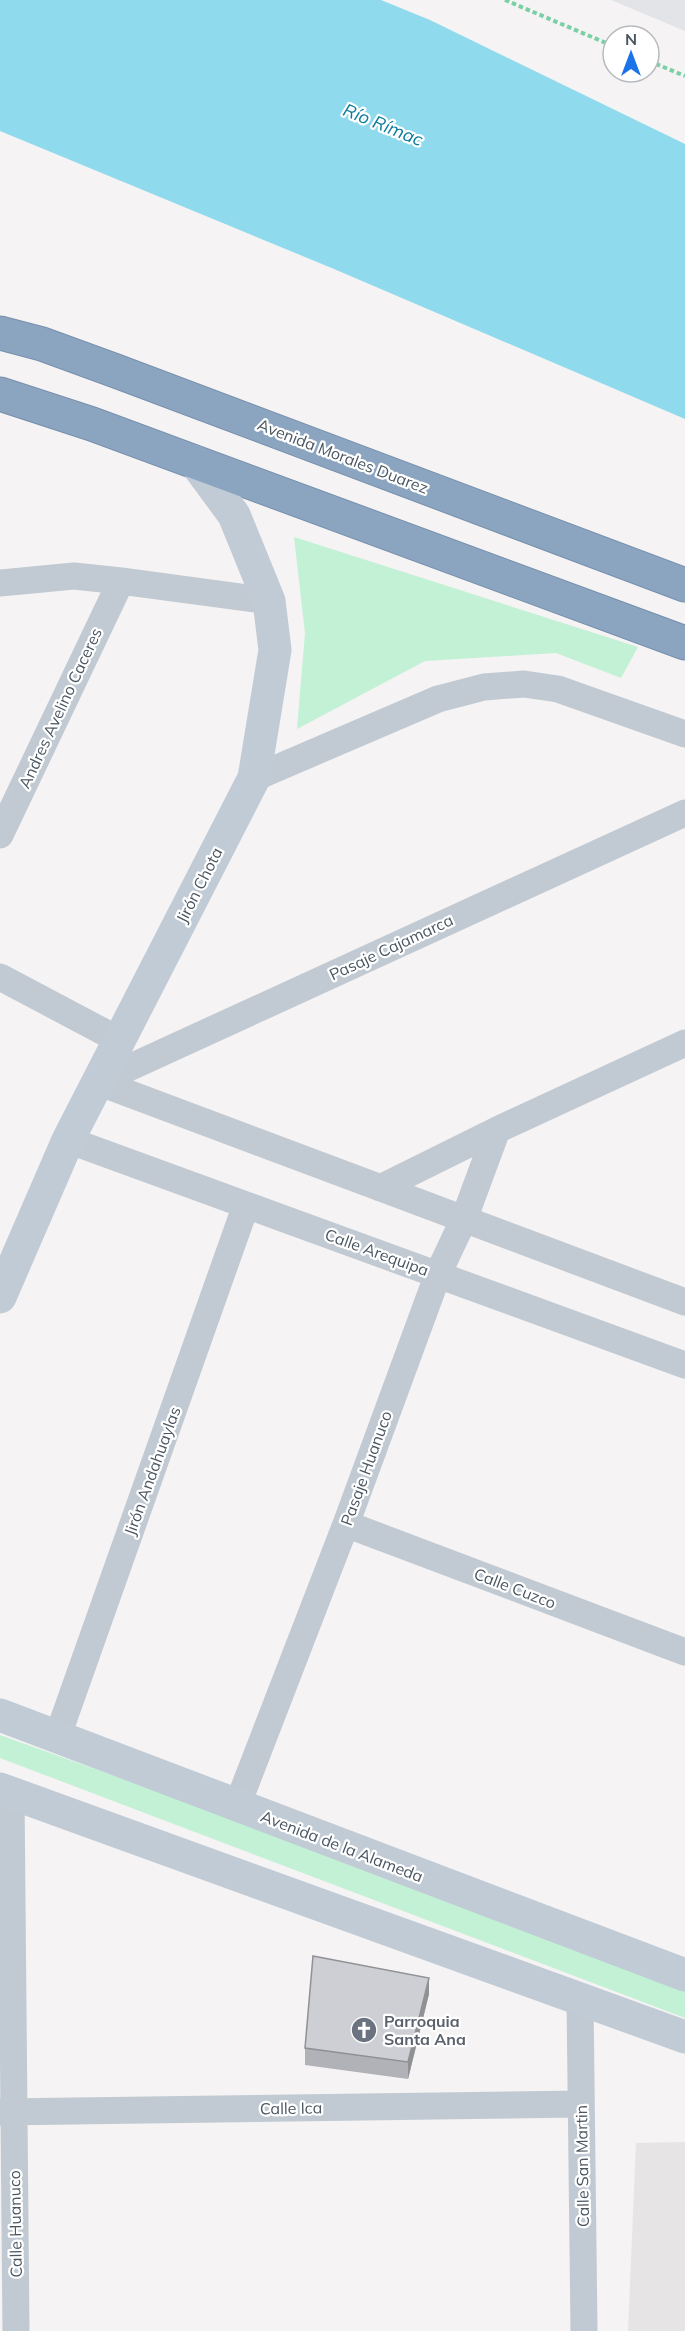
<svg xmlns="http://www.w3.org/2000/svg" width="685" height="2331" font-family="Mulish,sans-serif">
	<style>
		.education { fill: #e6e4e5 }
		.airport { fill: #e2e4e7 }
		.green { fill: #c3f1d5 }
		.water { fill: #90daee }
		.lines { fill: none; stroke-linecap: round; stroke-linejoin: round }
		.highway-casing { stroke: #7690ad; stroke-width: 35 }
		.path { stroke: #7ad0a6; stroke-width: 4; stroke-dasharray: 4.5 3; stroke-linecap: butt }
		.street { stroke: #c1cad2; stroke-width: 27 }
		.secondary { stroke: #c1cbd6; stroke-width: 33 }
		.highway { stroke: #8ba5c1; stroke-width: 33 }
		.wall { fill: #b0b2b7 }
		.shaded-wall { fill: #909195 }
		.building { fill: #cdcfd5; stroke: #909195; stroke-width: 1.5 }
		.labels { text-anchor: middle; stroke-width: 4.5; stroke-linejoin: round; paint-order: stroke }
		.street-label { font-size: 16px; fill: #4a5661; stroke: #fff }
		.worship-label { font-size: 16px; font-weight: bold; fill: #5b616d; stroke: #fff; text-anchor: start }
		.water-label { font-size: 18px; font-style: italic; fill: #0c7c9b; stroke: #fff }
	</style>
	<rect width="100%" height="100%" fill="#f5f3f3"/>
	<path class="education" d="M685,2142V2331H628L636,2143Z"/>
	<path class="airport" d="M611,0H685V31Z"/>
	<path class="green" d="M294,537L638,647L621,678L556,653L425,661L297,729L305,633Z
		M0,1735L685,1980V2018L0,1758Z"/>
	<path class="water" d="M0,0H381L430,20L685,144V419L334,269L0,131Z"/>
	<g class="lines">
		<g class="highway-casing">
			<path id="highway" d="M0,333L42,344L116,371L685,585
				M0,394L92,424L685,643"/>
		</g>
		<path class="path" d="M505,0L613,46
			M649,61L685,76"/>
		<path class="street" d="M0,583L74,576L121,581L269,601
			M254,778L438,699L484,687L524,684L558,689L685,734
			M0,835L121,581
			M0,977L119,1040
			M98,1082L685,813
			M98,1082L685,1302
			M68,1140L685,1365
			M380,1188L497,1130L685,1043
			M346,1524L685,1652
			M57,1738L246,1205
			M11,1794L16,2331
			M237,1806L346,1524L438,1274L464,1219L497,1130
			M580,2000L584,2331
			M0,2112L581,2104"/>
		<path class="secondary" d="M0,1297L68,1140L254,778L275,650L269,601L234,515L195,462
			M0,1715L685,1975
			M0,1789L685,2037"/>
		<use href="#highway" class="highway"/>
	</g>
	<path class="wall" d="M429,1994L408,2079L305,2065V2048Z"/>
	<path class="shaded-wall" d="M429,1978V1994L408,2079V2062Z"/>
	<path class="building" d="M313,1956L429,1978L408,2062L305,2048Z"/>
	<defs>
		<g id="church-disc" transform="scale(1.35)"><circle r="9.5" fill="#6b7280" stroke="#fff"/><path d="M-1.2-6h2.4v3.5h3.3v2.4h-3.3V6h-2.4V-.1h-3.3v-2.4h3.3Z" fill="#fff"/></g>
	</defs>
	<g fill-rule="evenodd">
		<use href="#church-disc" x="364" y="2030"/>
	</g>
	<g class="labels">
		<g class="street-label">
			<text transform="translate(343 456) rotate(21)" y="6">Avenida Morales Duarez</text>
			<text transform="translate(60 708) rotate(-65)" y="6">Andres Avelino Caceres</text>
			<text transform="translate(199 885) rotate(-63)" y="6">Jirón Chota</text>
			<text transform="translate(391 947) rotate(-25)" y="6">Pasaje Cajamarca</text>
			<text transform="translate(377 1252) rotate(20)" y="6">Calle Arequipa</text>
			<text transform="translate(366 1468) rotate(-70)" y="6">Pasaje Huanuco</text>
			<text transform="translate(152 1471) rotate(-70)" y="6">Jirón Andahuaylas</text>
			<text transform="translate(515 1588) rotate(21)" y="6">Calle Cuzco</text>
			<text transform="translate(342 1846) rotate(21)" y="6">Avenida de la Alameda</text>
			<text transform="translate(291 2108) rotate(-1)" y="6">Calle Ica</text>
			<text transform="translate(582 2166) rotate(-91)" y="6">Calle San Martin</text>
			<text transform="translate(15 2224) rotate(-91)" y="6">Calle Huanuco</text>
		</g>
		<g class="worship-label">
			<text x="384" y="2027">Parroquia<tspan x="384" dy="18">Santa Ana</tspan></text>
		</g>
		<g class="water-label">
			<text transform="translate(383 125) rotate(22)" y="6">Río Rímac</text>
		</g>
	</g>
	<g transform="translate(631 54)"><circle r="28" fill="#ffffff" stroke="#b7bbc0" stroke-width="1.5"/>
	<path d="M0-4.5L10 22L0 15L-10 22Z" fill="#1a73e8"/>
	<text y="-9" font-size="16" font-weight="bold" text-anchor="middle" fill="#4a5661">N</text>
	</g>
</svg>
